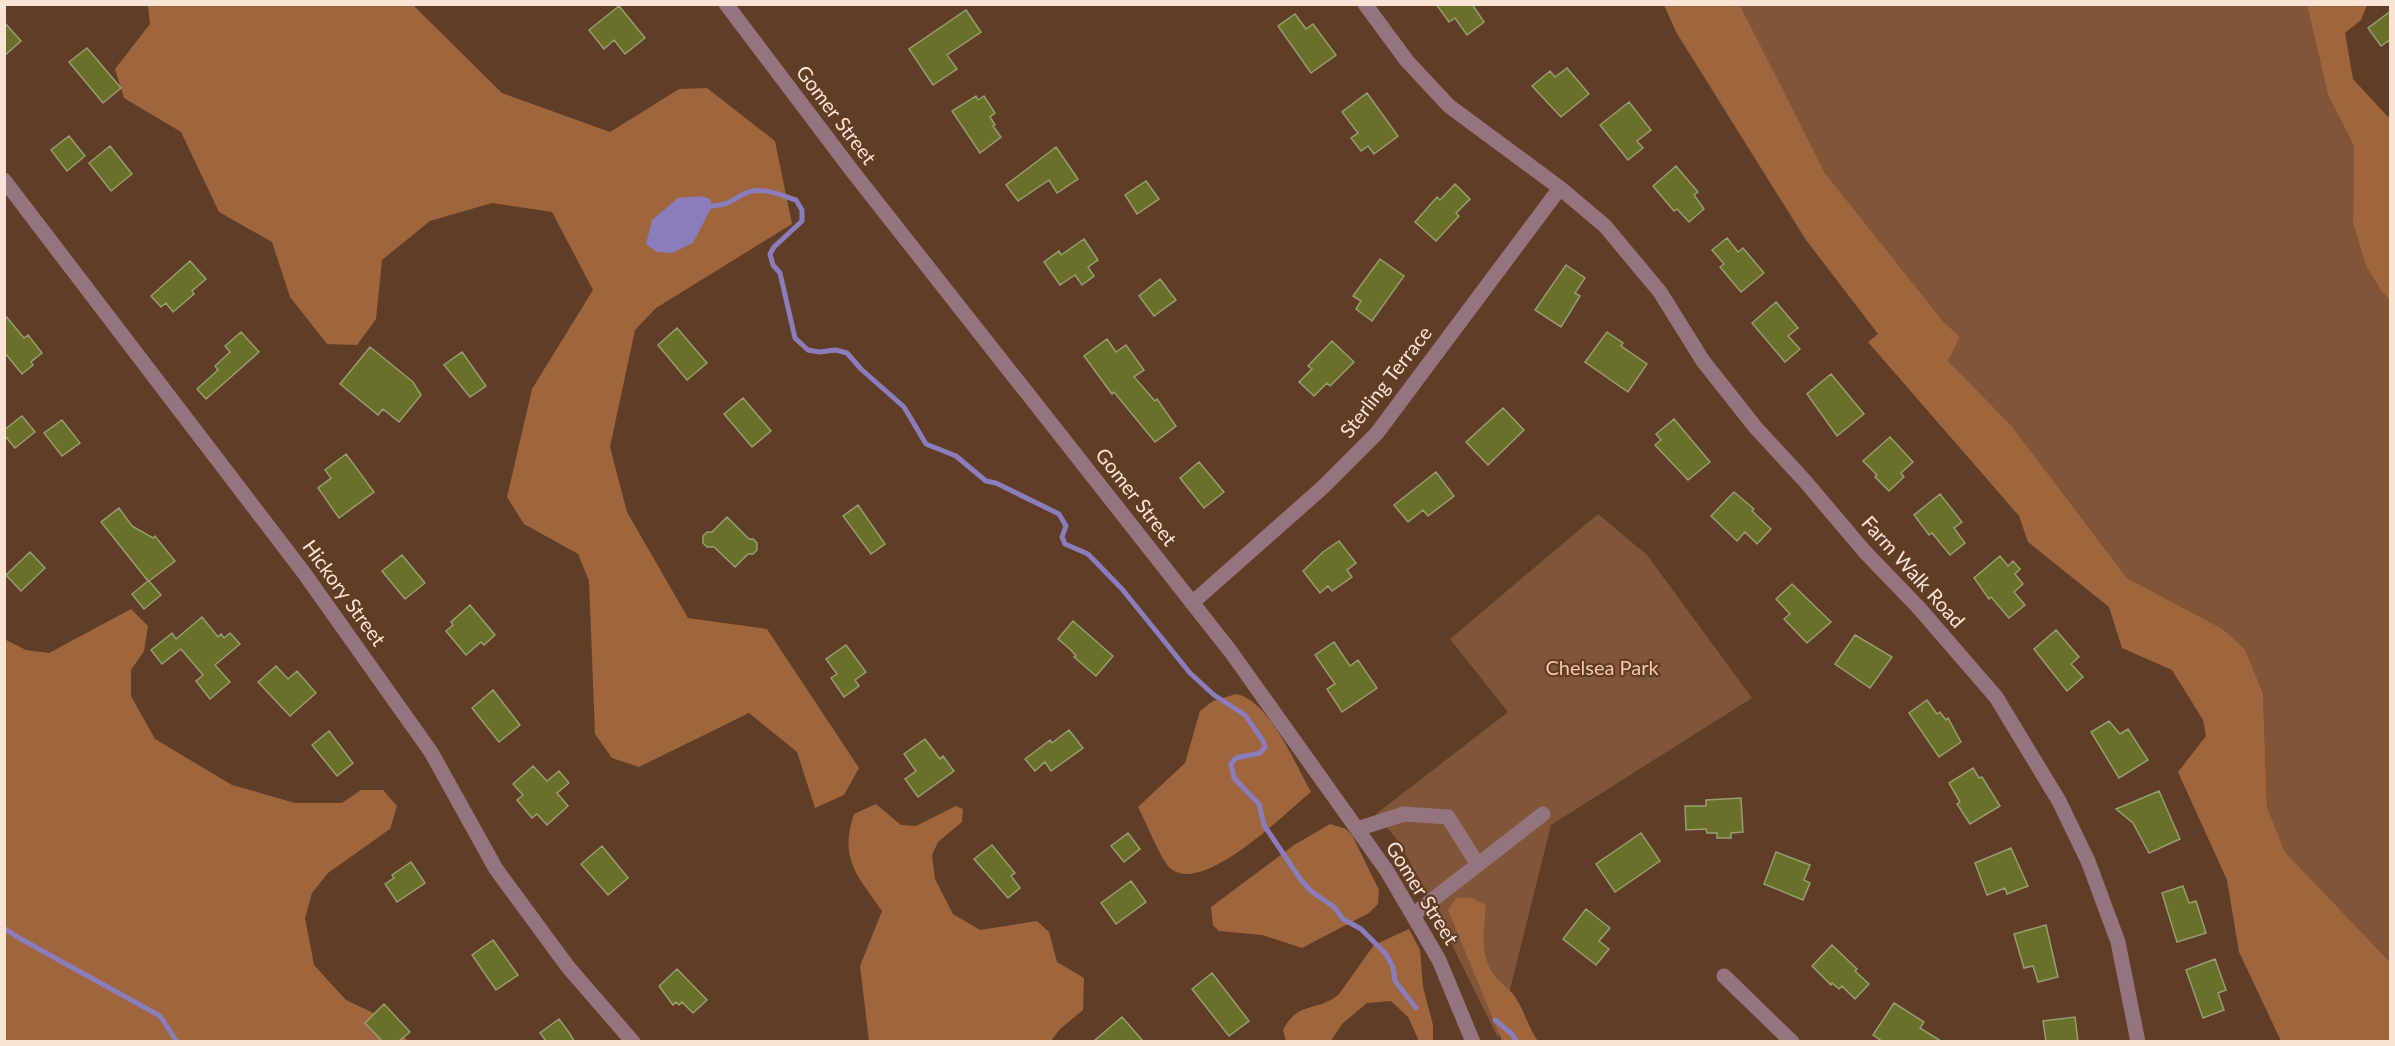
<svg xmlns="http://www.w3.org/2000/svg" width="2395" height="1046" font-family="Lato,sans-serif">
	<style>
		.green { fill: #805538 }
		.forest { fill: #9f653d }
		.water { fill: #8b7dbc }
		.lines { fill: none; stroke-linecap: round; stroke-linejoin: round }
		.stream { stroke: #8b7dbc; stroke-width: 5 }
		.building { fill: #6a702a; stroke: #979d71; stroke-width: 1.5 }
		.minor { stroke: #93747f; stroke-width: 15 }
		.labels { text-anchor: middle; stroke-width: 4.5; stroke-linejoin: round; paint-order: stroke }
		.street-label { font-size: 20px; fill: #f9e3d5; stroke: #603d26 }
		.park-label { font-size: 20px; fill: #fbc6a5; stroke: #603d26 }
	</style>
	<rect width="100%" height="100%" fill="#603d26"/>
	<path class="green" d="M1740,5H2307L2328,95L2354,146L2353,223L2366,266L2382,292L2390,300V962L2285,852L2267,807L2263,693L2245,649L2223,629L2127,578L2011,425L1948,361L1960,337L1943,321L1825,173Z
		M1598,514L1647,555L1752,698L1551,825L1498,1038L1421,882L1398,841L1376,814L1508,712L1450,639Z"/>
	<path class="forest" d="M148,5H413L502,93L610,132L679,89L707,88L775,141L792,224L656,308L635,330L610,447L627,512L688,618L767,629L859,768L844,795L815,808L797,752L749,713L639,767L612,758L595,734L589,581L578,554L524,524L507,497L532,389L593,290L552,212L492,203L430,221L382,260L376,319L357,345L327,344L290,297L272,242L219,212L181,132L124,98L115,69L150,24Z
		M1664,5H1740L1825,173L1943,321L1960,337L1948,361L2011,425L2127,578L2223,629L2245,649L2263,693L2267,807L2285,852L2390,962V1041H2281L2239,952L2227,880L2178,772L2206,736L2203,720L2172,670L2122,648L2109,607L2028,542L2019,516L1868,342L1878,334L1806,240L1676,32Z
		M2307,5H2367L2361,20L2345,33L2353,79L2390,119V300L2382,292L2366,266L2353,223L2354,146L2328,95Z
		M131,609L148,626L144,651L131,670V696L155,739L232,785L295,803H342L361,790H383L397,806L390,829L328,873L312,893L305,918L314,965L346,1000L386,1019L408,1041H5L4,639L26,650L49,653Z
		M1236,694C1269,700 1295,764 1311,792C1286,812 1202,897 1170,868C1161,860 1145,820 1138,807L1185,763L1200,711L1213,701Z
		M876,804L901,825L916,826L956,806L963,809L962,822L938,842L932,855L935,879L953,914L980,930L1037,921L1049,932L1057,962L1084,978L1083,1010L1059,1030L1051,1041H869L860,966L882,911C857,875 839,859 854,814Z
		M1330,824L1346,829L1352,835L1379,890L1378,904L1369,913L1302,948L1262,935L1219,931L1213,925L1211,907L1294,845Z
		M1456,898H1472L1486,905C1484,929 1479,956 1495,976C1502,985 1512,990 1517,1000C1525,1013 1529,1029 1538,1041H1502L1448,910Z
		M1409,929L1420,950L1423,987L1433,1025V1041H1419L1408,1017L1391,1001L1367,1003L1342,1024L1331,1041H1286L1283,1030C1298,1000 1317,1013 1339,994L1374,945Z"/>
	<path class="water" d="M702,196L710,199L712,206L693,243L672,253L657,252L646,244L652,220L678,198Z"/>
	<g class="lines">
		<path class="stream" d="M712,206C730,204 729,202 744,194C760,185 780,195 796,200L802,210V221L774,247L770,254L773,265L780,273L795,338L808,350L819,352L836,350L847,353L861,369L904,407L926,444L956,456L986,481L996,483L1059,514L1066,526L1062,537L1065,544L1088,554L1122,589L1190,673L1214,695L1245,715L1263,741L1265,747L1260,753L1236,758L1231,764L1234,778L1259,804L1264,825L1301,880L1311,891L1334,907L1343,919L1361,929L1386,954L1393,967L1395,981L1416,1008
			M4,928L19,938L160,1016L177,1042
			M1495,1020L1512,1034L1517,1042"/>
	</g>
	<path class="building" d="M1436,4H1472L1484,22L1467,35L1455,18L1449,22Z
		M619,6L645,38L625,54L614,40L604,49L589,30Z
		M966,10L981,32L947,55L957,69L933,85L909,49Z
		M2391,11V39L2381,46L2368,28Z
		M1295,14L1306,29L1313,24L1336,55L1311,73L1278,26Z
		M4,22L21,41L4,56Z
		M87,48L121,88L103,103L69,62Z
		M1567,68L1589,94L1561,117L1532,86L1550,71L1555,77Z
		M1367,93L1398,136L1374,154L1368,146L1361,151L1351,138L1358,133L1342,112Z
		M976,96L978,100L984,96L995,113L990,117L995,125L993,126L1001,137L980,153L952,111Z
		M1629,102L1651,130L1637,141L1643,148L1628,160L1600,125Z
		M69,136L85,156L67,171L51,150Z
		M110,146L132,174L111,191L89,163Z
		M1056,147L1078,179L1057,193L1049,180L1018,201L1006,185Z
		M1676,166L1698,192L1694,195L1704,209L1689,222L1677,209L1674,211L1653,186Z
		M1146,181L1159,199L1137,214L1125,195Z
		M1455,184L1470,199L1456,213L1459,216L1436,241L1415,222L1437,197L1440,200Z
		M1727,238L1738,252L1743,248L1764,273L1741,292L1720,267L1724,264L1712,250Z
		M1084,239L1098,260L1088,267L1094,276L1082,285L1075,275L1060,285L1044,262L1059,251L1061,255Z
		M1380,259L1404,276L1372,321L1356,309L1361,301L1353,296Z
		M190,261L206,279L192,291L194,294L173,312L166,303L161,307L151,296Z
		M1566,265L1585,278L1575,293L1580,296L1561,327L1535,310Z
		M1160,279L1176,300L1154,316L1139,296Z
		M1776,302L1798,328L1788,336L1800,349L1785,362L1752,323Z
		M4,314L24,338L28,335L42,353L31,362L33,365L22,374L4,352Z
		M677,328L707,363L687,380L658,345Z
		M241,332L259,352L206,399L197,389L218,370L215,366L230,352L225,346Z
		M1607,332L1623,343L1621,346L1647,364L1628,392L1585,362Z
		M1107,339L1116,352L1126,345L1144,370L1134,377L1155,401L1157,399L1176,426L1155,442L1114,392L1112,394L1084,356Z
		M1332,341L1354,362L1330,386L1327,383L1314,396L1299,382L1312,369L1308,366Z
		M370,347L413,382L421,395L399,422L383,409L378,415L340,384Z
		M462,352L486,386L470,397L444,365Z
		M1831,374L1864,414L1837,436L1807,394Z
		M743,398L771,431L752,447L724,414Z
		M1503,408L1524,430L1488,465L1466,442Z
		M22,416L35,432L15,448L4,435V430Z
		M1674,419L1710,462L1688,480L1655,445L1661,440L1656,434Z
		M62,420L80,443L62,456L44,433Z
		M1890,437L1913,462L1901,473L1904,477L1889,491L1875,477L1877,475L1863,461Z
		M346,454L374,492L339,518L318,488L331,478L325,470Z
		M1199,462L1224,492L1204,508L1180,478Z
		M1436,472L1454,496L1428,516L1423,510L1408,522L1394,505Z
		M1734,492L1754,509L1752,511L1771,529L1757,544L1745,532L1737,541L1711,516Z
		M1940,494L1962,522L1954,528L1965,543L1950,555L1932,533L1929,535L1914,515Z
		M858,505L885,544L871,554L843,516Z
		M119,508L132,526L153,538L155,536L175,561L149,581L161,595L144,609L132,594L148,581L101,522Z
		M727,517L749,539H753L757,543V550L753,554H748L735,567L714,547H707L703,543V536L707,532H712Z
		M1339,541L1356,563L1347,570L1352,577L1332,591L1328,586L1320,593L1303,571L1323,552Z
		M30,552L45,568L21,591L6,575Z
		M402,555L425,583L405,599L382,571Z
		M2000,556L2008,566L2013,561L2020,569L2015,574L2023,584L2014,592L2025,605L2009,618L1991,597L1989,599L1974,578Z
		M1792,584L1831,622L1807,643L1784,619L1790,614L1776,599Z
		M470,605L495,635L484,645L481,642L466,655L446,631L453,625L451,622Z
		M202,617L218,637L221,634L224,638L230,633L240,644L215,665L230,682L210,699L196,681L203,675L181,649L162,664L151,650L172,633L176,639Z
		M1073,621L1113,656L1096,676L1074,657L1076,656L1071,650L1058,639Z
		M2056,630L2079,657L2071,664L2083,677L2067,691L2034,649Z
		M1855,635L1892,657L1870,688L1835,664Z
		M1334,642L1350,666L1358,660L1377,688L1342,712L1327,689L1335,684L1315,655Z
		M846,645L866,672L855,680L859,686L844,697L831,678L837,674L826,659Z
		M276,666L288,679L297,671L316,693L290,716L258,682Z
		M493,690L520,725L499,742L472,708Z
		M1927,700L1937,714L1940,712L1946,720L1948,718L1961,742L1939,757L1909,713Z
		M2109,721L2120,734L2128,729L2148,760L2119,778L2091,732Z
		M1069,730L1083,748L1051,771L1045,762L1035,771L1025,759L1050,740L1052,743Z
		M329,731L353,763L337,776L312,745Z
		M925,739L940,759L943,756L954,771L918,797L905,779L916,771L904,754Z
		M533,766L547,781L559,771L569,783L557,793L568,806L547,825L537,814L532,818L517,800L523,795L513,784Z
		M1973,768L1979,778L1982,777L2000,806L1970,824L1957,804L1960,802L1949,783Z
		M2159,791L2180,839L2149,853L2133,823L2116,809Z
		M1741,798L1743,832L1731,833V838H1717V833H1707L1706,829L1686,830L1685,806H1706V800Z
		M1128,833L1140,849L1124,862L1111,846Z
		M1641,833L1660,861L1615,892L1596,864Z
		M992,845L1015,873L1011,876L1020,888L1008,898L974,859Z
		M602,846L628,878L608,895L581,864Z
		M2011,848L2028,886L2007,894L2005,888L1987,895L1975,863Z
		M1776,852L1810,865L1804,880L1810,883L1803,900L1764,884Z
		M411,862L425,883L397,902L385,884L394,878L392,875Z
		M1131,881L1146,902L1116,924L1101,903Z
		M2183,886L2189,903L2196,901L2206,933L2177,942L2162,893Z
		M1586,909L1610,928L1599,941L1609,949L1596,965L1563,939Z
		M2046,925L2058,977L2038,982L2033,966L2024,968L2014,934Z
		M493,940L518,975L496,990L472,955Z
		M1832,945L1857,969L1855,971L1869,984L1855,999L1842,986L1839,989L1832,983L1831,985L1812,966Z
		M2215,959L2226,990L2218,993L2224,1010L2203,1018L2186,970Z
		M677,969L707,1000L693,1013L682,1002L679,1005L676,1002L673,1005L659,986Z
		M1212,973L1249,1021L1229,1036L1192,989Z
		M1894,1003L1924,1022L1920,1028L1941,1041H1882L1873,1035Z
		M384,1004L410,1032L399,1041H382L365,1023Z
		M1122,1017L1143,1041H1094Z
		M2075,1017L2078,1041H2046L2043,1021Z
		M559,1019L570,1034L574,1041H546L540,1033Z"/>
	<g class="lines">
		<path class="minor" d="M726,4L853,172L1231,652L1387,871L1439,960L1473,1042
			M1365,4L1407,61L1449,106L1560,188L1605,226L1660,292L1703,361L1756,428L1804,480L1865,552L1919,608L1996,697L2059,801L2088,861L2118,942L2138,1042
			M4,180L304,573L431,752L496,869L568,967L633,1042
			M1192,603L1322,488L1377,433L1560,188
			M1357,829L1404,814L1448,817L1478,865
			M1413,915L1543,814
			M1724,976L1792,1042"/>
	</g>
	<g class="labels">
		<g class="street-label">
			<text transform="translate(836 115) rotate(53)" y="7">Gomer Street</text>
			<text transform="translate(1386 382) rotate(-52)" y="7">Sterling Terrace</text>
			<text transform="translate(1136 497) rotate(52)" y="7">Gomer Street</text>
			<text transform="translate(1913 572) rotate(48)" y="7">Farm Walk Road</text>
			<text transform="translate(344 593) rotate(54)" y="7">Hickory Street</text>
			<text transform="translate(1422 893) rotate(58)" y="7">Gomer Street</text>
		</g>
		<g class="park-label">
			<text x="1602" y="675">Chelsea Park</text>
		</g>
	</g>
	<rect width="2395" height="1046" fill="none" stroke="#f9e3d5" stroke-width="12"/>
</svg>
